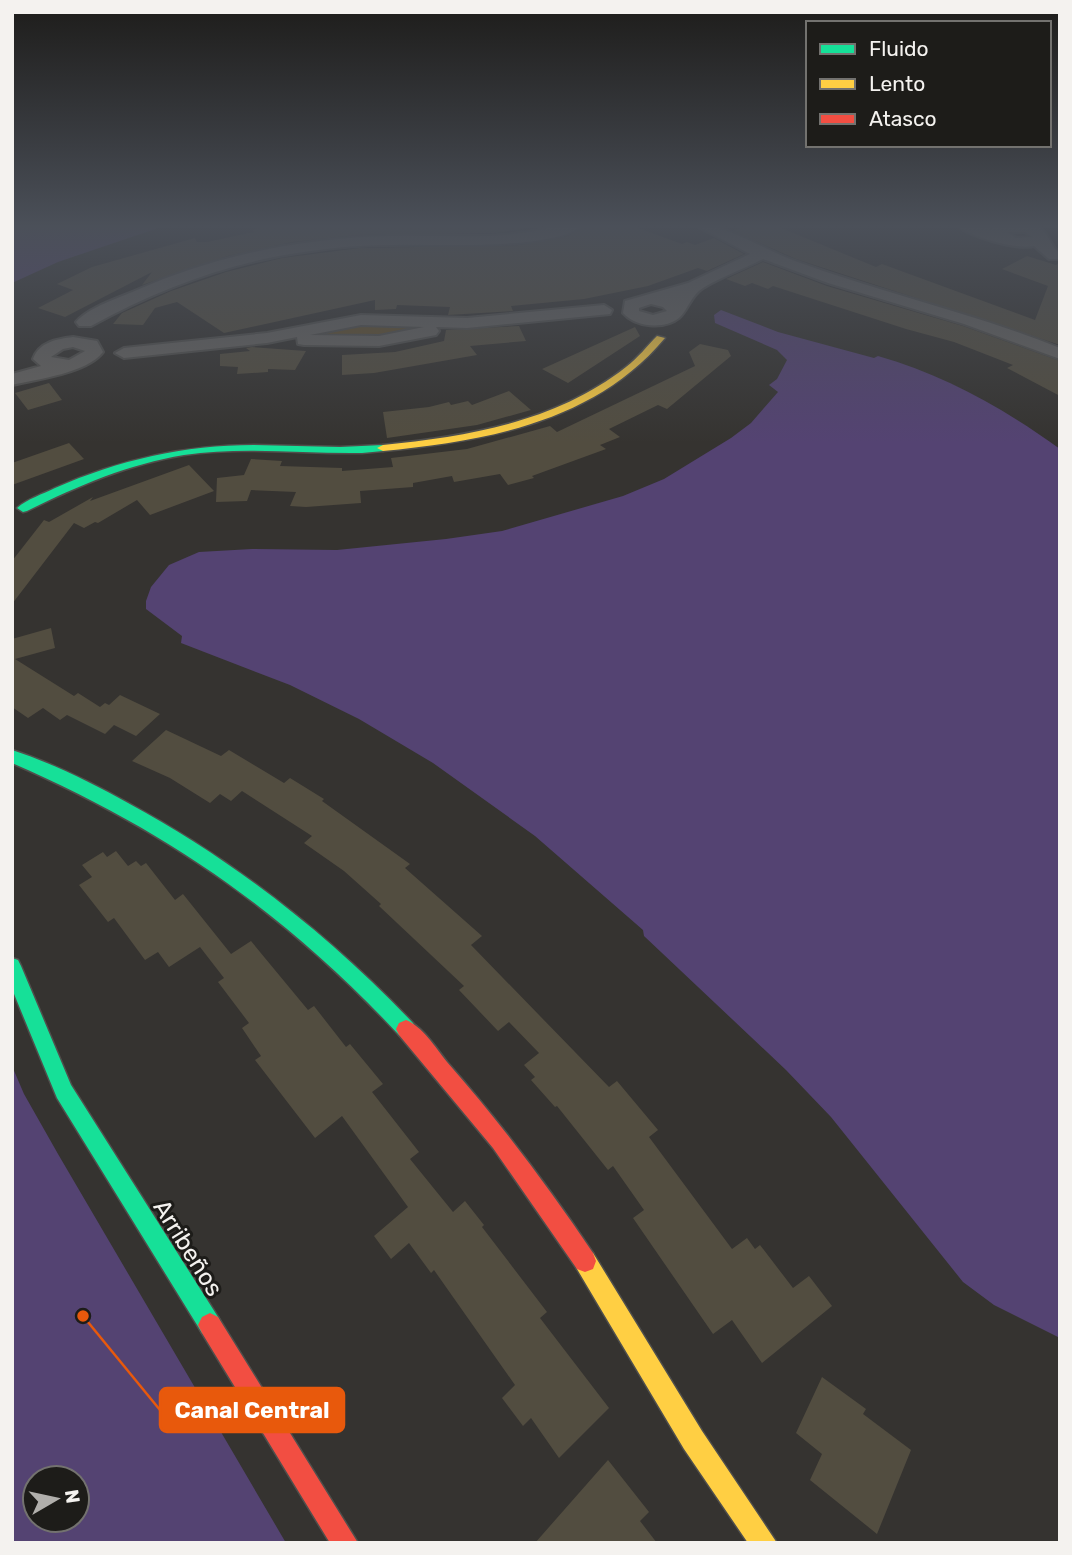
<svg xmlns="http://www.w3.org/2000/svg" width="1072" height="1555" font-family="Rubik,sans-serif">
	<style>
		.green { fill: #62502d }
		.water { fill: #544372; fill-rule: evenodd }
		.building { fill: #524d40 }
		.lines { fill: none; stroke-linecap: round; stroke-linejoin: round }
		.street-casing { stroke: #504f4c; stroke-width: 4 }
		.fast-casing { stroke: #504f4c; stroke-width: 3 }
		.slow-casing { stroke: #504f4c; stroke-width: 3 }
		.jam-casing { stroke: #504f4c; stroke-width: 3 }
		.street { fill: #656360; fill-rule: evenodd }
		.fast { fill: #16e098; fill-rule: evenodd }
		.slow { fill: #ffcf43; fill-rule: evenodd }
		.jam { fill: #f24e42; fill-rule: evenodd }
		.labels { text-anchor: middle; stroke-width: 6; stroke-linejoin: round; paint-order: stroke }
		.near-street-label { font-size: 24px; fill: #f4f2ef; stroke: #1d1c19 }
		.leader { fill: none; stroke: #e8590c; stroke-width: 2.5 }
		.callout-dot { fill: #e8590c; stroke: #1d1c19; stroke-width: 2.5 }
		.callout { fill: #e8590c; stroke: #e8590c; stroke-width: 2.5 }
		.callout-label { font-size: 23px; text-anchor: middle; font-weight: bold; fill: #fff }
	</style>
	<rect width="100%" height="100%" fill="#353330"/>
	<path class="green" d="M359,324L410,325L413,331L384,338L322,335V332Z"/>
	<path class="water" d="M12,225H167L58,262L12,283Z
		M721,310L778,332L874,358L878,356C945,375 1003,408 1060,449V1338L994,1305L963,1282L831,1117L786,1070L644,936L643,930L535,836L433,763L359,719L290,685L181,643L182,636L146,609V601L151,587L169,565L199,552L252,549L337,550L446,539L502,531L623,496L664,479L731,438L751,423L778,392L769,385L777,379L787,360L777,350L715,323L714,315Z
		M12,1066L24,1094L58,1154L286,1543H12ZM35,1478H77V1520H35Z"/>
	<path class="building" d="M255,225H546L496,233L357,235L292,242L228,256L142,285L152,272L65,317L38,308L73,290L57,284L92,267L195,238L197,242H207L254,232L252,230L257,229Z
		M586,225H630L682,244L687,242L695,245L714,238L744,254L707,271L698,268L648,286L584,299L511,306L513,311L448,315L450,307L397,305L396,309L375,310V300L224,333L177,302L155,308L143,325L113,324L122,313L171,291L226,272L282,258L360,248L520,245L568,236Z
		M747,225H774L876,267L882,264L1035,320L1048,286L1002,269L1027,256L1056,265L1060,262V345L796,259L733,231Z
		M763,262L827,286L963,326L1060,361V396L1007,368L1013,365L954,342L906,329L773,286L768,289L752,283L745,286L726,279Z
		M519,326L526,341L470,346L477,355L374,373L342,375V355L395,352L444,341L446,330Z
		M635,327L640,336L568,383L542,369Z
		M700,344L728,350L731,356L667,409L658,405L609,429L620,437L600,445L606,449L532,476L534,478L508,485L500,474L454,482L452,476L413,483V487L360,491L361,503L306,507L290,506L296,492L251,490L247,501L216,502L217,478L244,475L251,459L282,461L280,466L342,468V471L393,467L391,458L467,449L550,426L557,432L695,366L689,352Z
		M252,347L306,351L295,370L268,369V372L237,374L238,367L220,366V354L250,351L246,348Z
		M49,383L62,400L28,410L15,393Z
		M509,391L531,410L477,425L387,438L383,412L429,407L449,402L451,405L468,401L472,405Z
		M69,443L84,459L12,485V463Z
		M189,465L214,491L150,515L137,500L98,523L95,522L84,528L74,523L12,604V561L44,520L49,522L93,497L90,501Z
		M51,628L55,648L15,659L74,696L78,693L100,707L105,703L109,705L120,695L160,714L136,736L114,725L105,734L67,715L60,720L43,708L28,718L12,707V639Z
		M166,730L221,756L229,750L284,783L290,778L324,799L322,801L410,864L405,868L482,936L471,945L609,1087L617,1081L658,1130L649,1137L732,1249L747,1238L755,1249L760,1245L793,1288L809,1276L832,1306L762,1363L732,1320L713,1334L633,1218L644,1210L613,1166L608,1170L557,1106L555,1107L531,1080L535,1077L524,1065L539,1053L509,1022L498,1031L459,990L464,986L379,906L381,904L344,871L304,843L312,836L242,791L231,801L220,794L210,803L170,778L132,761Z
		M116,851L128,866L136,861L141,866L146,863L175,900L183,894L231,954L251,941L308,1010L314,1006L346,1047L350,1044L383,1084L372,1092L419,1152L410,1159L453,1212L465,1201L484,1225L482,1227L547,1312L540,1318L609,1408L559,1458L531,1418L523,1426L502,1398L515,1385L434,1270L431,1273L409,1243L391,1259L374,1236L408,1207L342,1116L315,1138L255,1060L261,1056L242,1028L249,1023L218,982L224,978L200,947L169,967L158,952L145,960L114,918L108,922L79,885L92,877L82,865L103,852L107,857Z
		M822,1377L866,1409L863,1414L911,1450L877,1534L810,1480L822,1454L796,1433Z
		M608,1460L649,1512L640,1521L657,1543H535Z"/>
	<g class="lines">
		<g class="street-casing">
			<path id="street" d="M559,225H583C552,252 433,243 390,245C363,245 337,247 311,251C232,261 160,288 91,326H79L76,322C89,307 119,298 137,290C216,255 303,238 390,236C446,234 504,242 559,225Z
				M695,225C729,225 762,249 795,261C882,293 973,313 1060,348V359L964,324L828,283L763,259C743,269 721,277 703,288C691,295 688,310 679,318C664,330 635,327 623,313L625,301L688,283L750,254ZM651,304L663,307L667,311L653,315L639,311V308Z
				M956,225H979L991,229C1000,224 1030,221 1039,227C1048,232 1050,245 1059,253L1060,259H1049L1034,246C1016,250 971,237 956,225ZM1007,232H1025L1032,237L1016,238Z
				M604,305L612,310L610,314L467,328L436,327L439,331L436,335L379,346L304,345L298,344L297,337L267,343L124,358L115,353L124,348L267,333L361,315L467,318ZM361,325L424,327L379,336L310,335Z
				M73,337L97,341L103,352C87,373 38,379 12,385V374L41,366L33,359C39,342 57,339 73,337ZM73,347L85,351L69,360L51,357L63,349Z"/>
		</g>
		<g class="fast-casing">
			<path id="fast" d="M254,445L340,447L383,445L389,448L383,451L362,453C303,454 243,446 184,455C129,464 77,486 27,511L23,512L17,508C27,499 43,494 55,488C119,460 184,445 254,445Z
				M12,750C52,763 92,783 128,803C235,861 329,935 413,1023L416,1029L413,1035L406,1038L399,1035C284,912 166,830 12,763Z
				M12,958L18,960L21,966L71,1085L218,1317L222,1325L218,1333L210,1337L202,1333L57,1098L12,989Z"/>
		</g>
		<g class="slow-casing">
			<path id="slow" d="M657,336L665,338C595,422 486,441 383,451L377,448L383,445C469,436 556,422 626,367C638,358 647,346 657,336Z
				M585,1250L593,1253L702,1431L777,1543H748L684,1449L577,1269L574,1261L577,1253Z"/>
		</g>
		<g class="jam-casing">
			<path id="jam" d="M406,1020C422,1026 436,1048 447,1062C500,1122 548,1186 593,1253L596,1261L593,1269L585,1272L577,1269L493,1148L399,1035L396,1029L399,1023Z
				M210,1313L218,1317L358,1543H330L202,1333L198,1325L202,1317Z"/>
		</g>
		<use href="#street" class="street"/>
		<use href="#fast" class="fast"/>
		<use href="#slow" class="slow"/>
		<use href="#jam" class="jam"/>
	</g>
	<linearGradient id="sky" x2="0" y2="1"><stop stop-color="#1d1c1a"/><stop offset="0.51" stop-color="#4b5059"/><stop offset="1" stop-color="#4b5059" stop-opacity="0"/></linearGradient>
	<rect width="1072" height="443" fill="url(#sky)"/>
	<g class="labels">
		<g class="near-street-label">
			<text transform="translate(188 1248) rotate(58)" y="8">Arribeños</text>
		</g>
	</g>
	<path class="leader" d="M83 1316L160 1410"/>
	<circle class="callout-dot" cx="83" cy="1316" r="7"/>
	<rect class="callout" x="160" y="1388" width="184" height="44" rx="7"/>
	<g class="callout-label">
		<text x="252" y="1418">Canal Central</text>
	</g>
	<rect width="1072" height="1555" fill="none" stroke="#f4f2ef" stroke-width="28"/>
	<rect x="806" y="21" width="245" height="126" fill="#1d1c19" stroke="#73726f" stroke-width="2"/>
	<rect x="820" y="44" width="35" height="10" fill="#16e098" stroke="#73726f" stroke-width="2"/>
	<text x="869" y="56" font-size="21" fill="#f4f2ef">Fluido</text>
	<rect x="820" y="79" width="35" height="10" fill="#ffcf43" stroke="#73726f" stroke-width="2"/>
	<text x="869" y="91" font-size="21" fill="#f4f2ef">Lento</text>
	<rect x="820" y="114" width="35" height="10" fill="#f24e42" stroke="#73726f" stroke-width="2"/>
	<text x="869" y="126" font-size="21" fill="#f4f2ef">Atasco</text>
	<g transform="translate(56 1499) rotate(81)"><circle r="33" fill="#1d1c19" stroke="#73726f" stroke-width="2"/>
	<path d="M0-5L12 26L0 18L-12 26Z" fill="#b1afac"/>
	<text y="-10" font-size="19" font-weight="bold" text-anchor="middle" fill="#f4f2ef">N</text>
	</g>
</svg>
